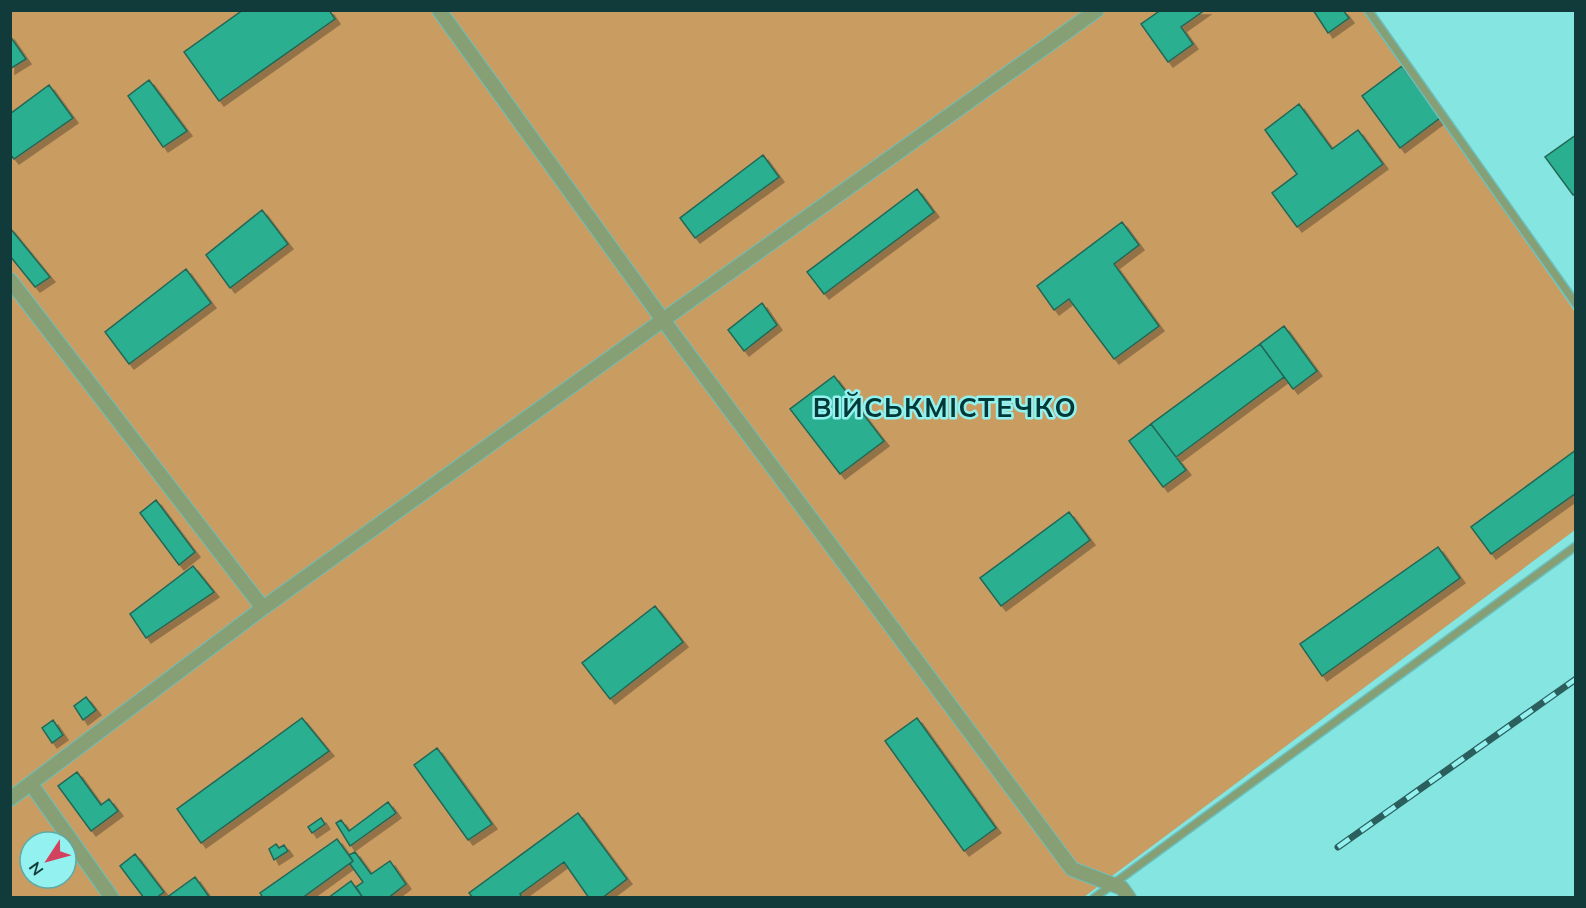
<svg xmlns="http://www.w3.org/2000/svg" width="1586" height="908" font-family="Mulish,sans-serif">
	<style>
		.green { fill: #c99c62; fill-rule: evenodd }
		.building { fill: #29b090; stroke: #246655; stroke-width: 1.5; filter: url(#shadow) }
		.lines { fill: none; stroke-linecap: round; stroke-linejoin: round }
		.lane-casing { stroke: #6bc0bc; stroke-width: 10 }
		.street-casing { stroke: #6bc0bc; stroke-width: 16 }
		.lane { stroke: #869f74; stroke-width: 7 }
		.street { stroke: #869f74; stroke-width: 14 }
		.rail-casing { stroke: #2a5f5d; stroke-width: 7 }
		.rail { stroke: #93f2ef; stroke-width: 4.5; stroke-dasharray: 14; stroke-linecap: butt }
		.labels { text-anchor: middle; stroke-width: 5; stroke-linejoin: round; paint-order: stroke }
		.district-label { font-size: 27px; font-weight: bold; letter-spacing: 1.5px; fill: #003837; stroke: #93f2ef }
	</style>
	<defs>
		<filter id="shadow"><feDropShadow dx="5" dy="5" stdDeviation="0" flood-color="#0004"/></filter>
	</defs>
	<rect width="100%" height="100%" fill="#85e5e1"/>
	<path class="green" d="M10,11H1366L1575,312V530L1084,897H11ZM30,842H66V878H30Z"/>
	<path class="building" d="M243,10H329L335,19L219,101L184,52Z
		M1161,10H1205L1181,27L1193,44L1168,62L1141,24Z
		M1313,10H1343L1349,18L1328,33Z
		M10,36L26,59L10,69Z
		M1402,66L1440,118L1400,148L1362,96Z
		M149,80L187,131L163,147L128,96Z
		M49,85L73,118L14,159L10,154V114Z
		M1299,104L1332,149L1358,130L1383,164L1297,227L1272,193L1297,174L1265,130Z
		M1576,135V193L1573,195L1545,157Z
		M763,155L779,177L695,238L680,218Z
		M917,189L934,212L824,294L807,272Z
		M262,210L288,244L230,288L206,255Z
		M1122,222L1139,245L1114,264L1159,326L1114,359L1069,299L1054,310L1037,286Z
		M10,228L50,277L35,287L10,256Z
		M186,269L211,303L129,364L105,332Z
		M762,303L777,325L744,351L728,330Z
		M1284,326L1317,371L1293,389L1260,344Z
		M1260,344L1284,377L1176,457L1151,424Z
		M834,376L884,441L840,474L790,409Z
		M1151,424L1186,470L1163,487L1129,441Z
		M1576,450V493L1491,554L1471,527Z
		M156,500L195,552L179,565L140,513Z
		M1069,512L1090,540L1001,606L980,578Z
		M1438,547L1460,578L1322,676L1300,644Z
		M193,566L214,592L146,638L130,614Z
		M655,606L683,642L610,699L582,663Z
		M86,697L96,710L83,720L74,706Z
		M302,718L329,751L201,843L177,809Z
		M917,718L996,828L964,851L885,741Z
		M53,720L63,735L52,743L42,728Z
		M437,748L492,824L468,840L414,765Z
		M77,772L101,805L109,799L118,811L91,831L58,786Z
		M388,802L396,813L350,846L336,823L341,820L349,831Z
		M578,813L627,879L602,898H589L564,862L520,894L522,898H473L469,893Z
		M321,818L325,824L312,833L308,827Z
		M337,839L353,861L302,898H263L260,893Z
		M276,844L279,848L284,845L288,851L274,860L269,849Z
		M355,852L371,874L390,861L406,884L388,898H363L356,887L363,882L350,864L353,861L349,855Z
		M135,854L164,892L156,898H144L120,866Z
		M195,877L210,898H166Z
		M351,881L363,898H328Z"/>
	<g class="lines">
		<g class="lane-casing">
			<path id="lane" d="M1368,10L1576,304
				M1094,898L1576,546"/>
		</g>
		<g class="street-casing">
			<path id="street" d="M439,10L663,320L1072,869L1122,888L1129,898
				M10,280L263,608
				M31,784L112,898
				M10,799L263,608L663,320L1097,10"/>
		</g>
		<use href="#lane" class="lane"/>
		<use href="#street" class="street"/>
		<g class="rail-casing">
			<path id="rail" d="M1338,847L1576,679"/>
		</g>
		<use href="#rail" class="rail"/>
	</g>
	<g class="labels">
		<g class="district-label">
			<text x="945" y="417">ВІЙСЬКМІСТЕЧКО</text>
		</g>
	</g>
	<rect width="1586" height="908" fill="none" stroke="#113b3a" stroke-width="24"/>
	<g transform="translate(48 860) rotate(234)"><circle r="28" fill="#93f2ef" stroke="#5fa9a7" stroke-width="1.5"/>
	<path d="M0-4.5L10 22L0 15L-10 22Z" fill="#d2425f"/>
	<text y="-9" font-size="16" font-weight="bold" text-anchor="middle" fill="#113b3a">N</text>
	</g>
</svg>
